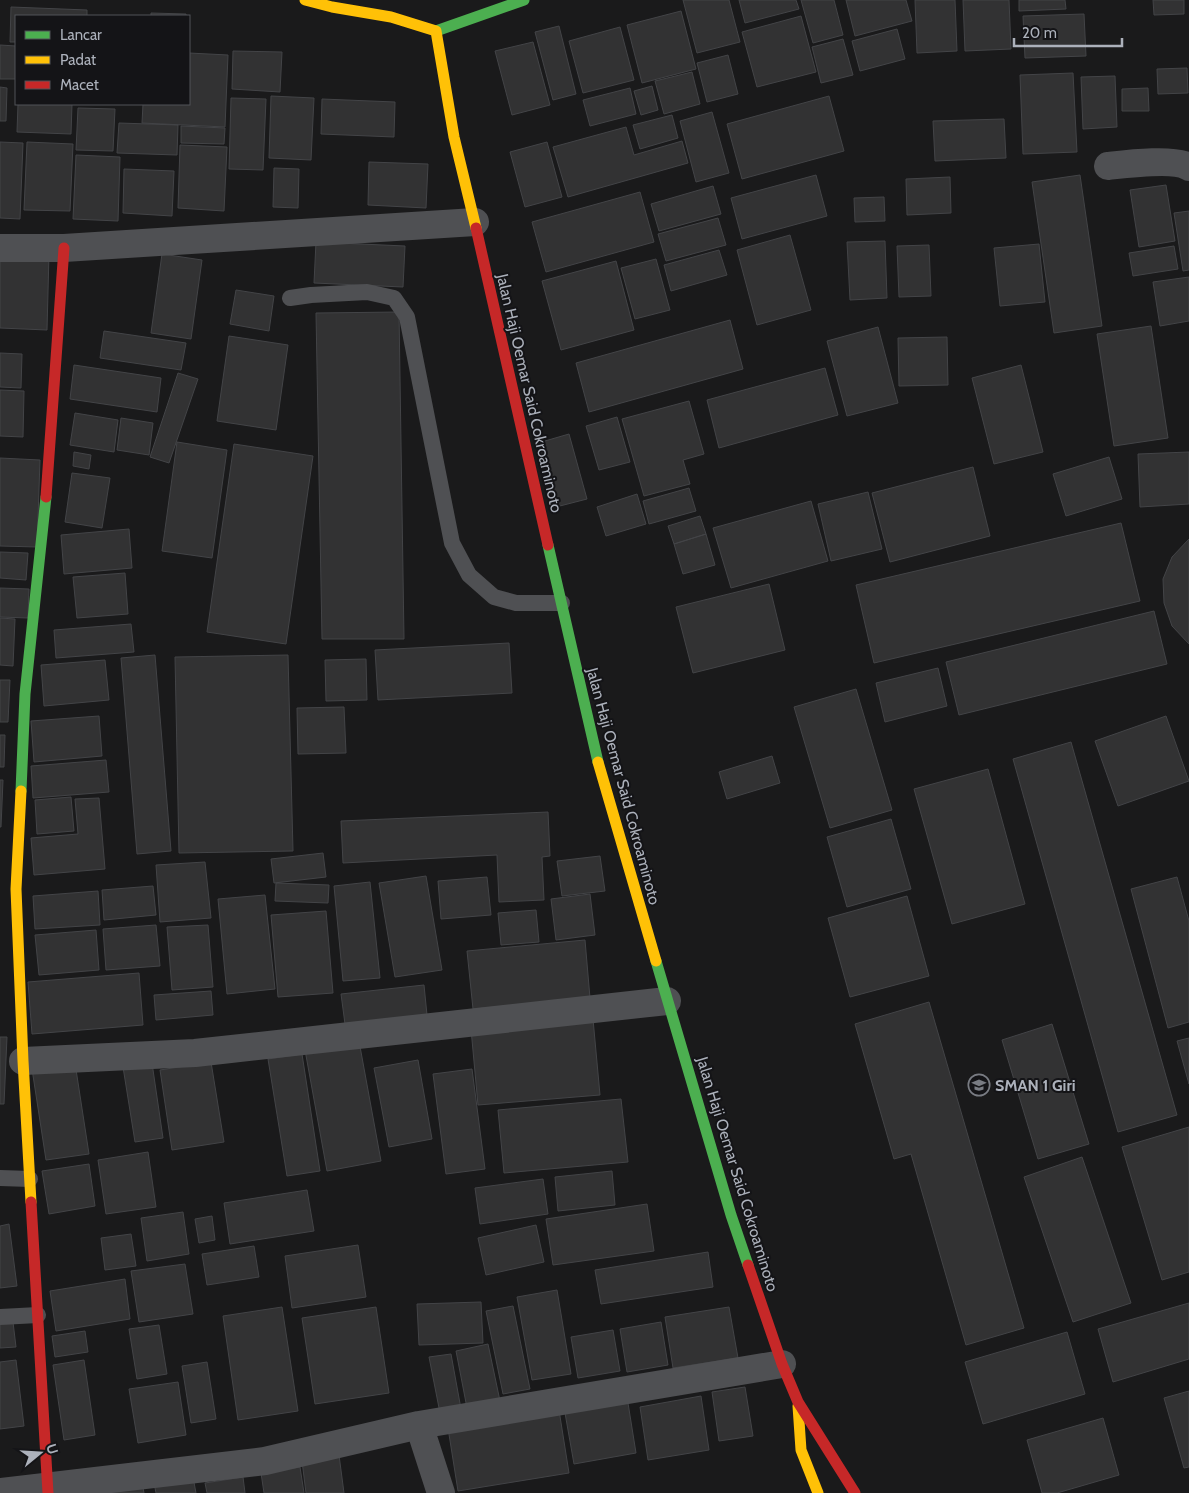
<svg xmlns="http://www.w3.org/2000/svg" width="1189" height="1493" font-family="Cabin,sans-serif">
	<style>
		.building { fill: #323233; stroke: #434447 }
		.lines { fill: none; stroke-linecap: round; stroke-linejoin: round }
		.lane { stroke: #4f5053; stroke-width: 16 }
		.street { stroke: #4f5053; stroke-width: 28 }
		.fast { stroke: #4caf50; stroke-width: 11 }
		.slow { stroke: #ffc107; stroke-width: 11 }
		.jam { stroke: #c62828; stroke-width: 11 }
		.labels { text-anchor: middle; stroke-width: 4; stroke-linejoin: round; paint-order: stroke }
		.street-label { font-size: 16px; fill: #acb1bb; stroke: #141417 }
		.poi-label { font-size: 16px; font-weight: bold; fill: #acb1bb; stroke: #141417; text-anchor: start }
	</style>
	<rect width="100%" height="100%" fill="#1a1a1b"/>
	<path class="building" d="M683,0H729L740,42L697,53Z
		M739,0H796L799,9L745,23Z
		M801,0H834L843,35L813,43Z
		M846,0H906L912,21L855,36Z
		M915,0H955L957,51L917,53Z
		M963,0H1009L1011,49L965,51Z
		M1019,0H1065L1066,9L1019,11Z
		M1153,0H1184V14L1154,15Z
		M11,7L87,10V16H16V42H10Z
		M681,11L696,69L642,83L627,25Z
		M151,13L186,14V16H151Z
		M1084,14L1086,56L1025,58L1023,16Z
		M801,16L816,72L757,87L742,32Z
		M559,26L576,94L553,100L535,32Z
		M620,27L634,80L583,93L569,41Z
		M897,29L905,59L860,71L852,41Z
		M843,39L853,75L821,83L812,47Z
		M533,42L550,105L512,115L495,51Z
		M0,45L16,46V79H0Z
		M233,51L282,52L280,92L232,89Z
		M189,53L228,55L225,127L142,123L143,104H189Z
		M728,55L738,94L707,102L697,63Z
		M1187,68L1188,93L1158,94L1157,69Z
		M692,72L700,104L664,114L655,81Z
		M1073,73L1077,152L1023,154L1020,75Z
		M1115,76L1117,127L1083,129L1081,77Z
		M652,86L658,110L641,115L634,91Z
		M0,87L7,88L6,121H0Z
		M630,88L636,114L590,126L583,100Z
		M1148,88L1149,111H1122V89Z
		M271,96L314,98L311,160L269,158Z
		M829,96L844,151L742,179L727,124Z
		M231,98L266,99L263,170L229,169Z
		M322,99L395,102L394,137L321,134Z
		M18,104H72L71,134L17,132Z
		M78,108L115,109L113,151L76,150Z
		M712,112L729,173L696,182L680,121Z
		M672,115L678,138L640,149L633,125Z
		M1004,119L1006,158L935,161L933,121Z
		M119,123L178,125L177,155L117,153Z
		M181,126L225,128L224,144L181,143Z
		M626,127L634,155L682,141L688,163L568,197L553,147Z
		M0,142L23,143L20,219L0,218Z
		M27,142L73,144L70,211L24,210Z
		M547,142L562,197L525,207L510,152Z
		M180,145L227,147L224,211L178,208Z
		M76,155L120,157L118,221L73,219Z
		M369,162L428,164L426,208L368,205Z
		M274,168L299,169L298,208L273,207Z
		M124,169L174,171L172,216L123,213Z
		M816,175L827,216L742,239L731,198Z
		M1080,175L1102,326L1054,333L1032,182Z
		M950,177L951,213L907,215L906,179Z
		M1166,185L1175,241L1139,247L1130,190Z
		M713,186L721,214L659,231L651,204Z
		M640,192L654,242L546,272L532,222Z
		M884,197L885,221L855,222L854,198Z
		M1189,211V270L1183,271L1174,213Z
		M718,218L726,245L666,261L658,234Z
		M790,235L811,310L757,325L737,250Z
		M885,241L887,298L850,300L847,242Z
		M316,242L405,246L403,287L314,283Z
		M1039,244L1045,302L1000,306L994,248Z
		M929,245L931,296L899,297L897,246Z
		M1174,246L1178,269L1133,276L1129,253Z
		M719,250L727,275L671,291L664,265Z
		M0,252L49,254L47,330L0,328Z
		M162,254L202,260L191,339L151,333Z
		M656,259L670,310L635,319L621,268Z
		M616,261L634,330L561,350L542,281Z
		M1189,277V321L1160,326L1153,282Z
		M236,290L274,296L269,331L230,324Z
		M399,312L404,639H322L316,313Z
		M730,320L743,369L589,412L576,363Z
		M1151,326L1168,438L1114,446L1097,334Z
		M878,327L898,403L847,416L827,341Z
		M104,331L186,343L181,370L100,358Z
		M229,336L288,345L276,430L217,421Z
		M947,337L948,385L899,386L898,338Z
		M0,353L22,354L21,388L0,387Z
		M74,365L161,378L157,412L70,399Z
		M1021,365L1043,452L994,464L972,378Z
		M825,368L838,415L719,448L707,400Z
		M178,373L198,379L169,463L150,457Z
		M0,390L24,391L23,437L0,436Z
		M689,401L704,454L683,460L690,484L644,496L622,419Z
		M75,413L118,420L114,452L70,445Z
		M617,417L630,462L599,470L586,426Z
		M121,418L153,423L149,455L117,450Z
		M569,434L587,499L556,507L538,443Z
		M177,442L227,450L212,558L162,551Z
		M234,444L313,456L286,644L207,632Z
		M74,452L91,455L89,469L73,466Z
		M1189,452V504L1140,507L1138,454Z
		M1109,457L1122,499L1066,516L1053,474Z
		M0,458L40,460L37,547L0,546Z
		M973,467L990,536L890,562L872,493Z
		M72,473L110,478L102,528L65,522Z
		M689,488L696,511L649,524L643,501Z
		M868,492L882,549L831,561L818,504Z
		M637,494L646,524L606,536L597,507Z
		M811,501L828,561L731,588L713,528Z
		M700,516L706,534L674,544L668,526Z
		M1121,523L1140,601L874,663L856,585Z
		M129,529L132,568L64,574L61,535Z
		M706,534L715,565L683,574L674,544Z
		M1189,539V644L1172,626L1164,603L1163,579L1172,557Z
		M0,552L28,553L26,580L0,578Z
		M125,573L128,614L77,618L73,577Z
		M769,584L785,650L693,673L676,607Z
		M0,588L29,589L28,618L0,617Z
		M1154,611L1167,664L959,715L946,662Z
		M0,618L15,619L13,666L0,665Z
		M131,624L134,652L56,658L54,630Z
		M509,643L512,693L378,700L375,650Z
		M155,655L171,851L137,854L121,658Z
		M288,655L293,851L179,853L175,657Z
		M366,659L367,700L326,701L325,660Z
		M105,660L109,700L44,706L41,665Z
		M938,668L947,706L885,722L876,683Z
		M0,680H10L8,722H0Z
		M856,689L892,810L830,828L794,707Z
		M344,707L346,753L298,754L297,708Z
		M99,716L102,756L34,762L31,721Z
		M1166,716L1189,781L1118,806L1095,741Z
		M0,735H5L4,767H0Z
		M1071,742L1177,1115L1118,1132L1013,759Z
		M772,756L780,783L727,799L719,772Z
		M106,760L109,792L33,798L31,766Z
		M988,769L1025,904L952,924L914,789Z
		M0,780H3L1,827H0Z
		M71,797L74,831L37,834L35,800Z
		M99,798L105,869L34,875L31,838L78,834L75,799Z
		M548,812L550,856L542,857L544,900L499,902L497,855L343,863L341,821Z
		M891,819L911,889L847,907L827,837Z
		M323,853L326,877L274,883L271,859Z
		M600,856L605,891L562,896L557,861Z
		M205,862L211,918L160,922L156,865Z
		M426,876L442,970L395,977L379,883Z
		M487,877L491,915L441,919L438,881Z
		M1177,877L1189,921V1022L1168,1028L1131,889Z
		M370,882L380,978L343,981L334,886Z
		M276,883L329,885L328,903L275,901Z
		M153,886L156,915L104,920L102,890Z
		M98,891L100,925L35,929L33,896Z
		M590,894L595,935L556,940L551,899Z
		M265,895L275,989L227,994L218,899Z
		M907,896L929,976L850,997L828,918Z
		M536,910L539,942L501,945L498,913Z
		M326,911L333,993L278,997L271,915Z
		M156,925L160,966L106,970L103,929Z
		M208,925L213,987L172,990L167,927Z
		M96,930L99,970L39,975L35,935Z
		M585,940L590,998L473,1009L467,951Z
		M139,973L143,1025L32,1034L28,982Z
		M424,985L427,1015L345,1024L341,994Z
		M211,991L213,1015L156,1020L154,995Z
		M929,1002L1024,1328L966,1345L911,1154L894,1159L855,1024Z
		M593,1019L600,1095L478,1105L471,1029Z
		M1052,1024L1089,1144L1038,1159L1002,1040Z
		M0,1037H7L4,1104H0Z
		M1189,1038V1084L1177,1041Z
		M359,1041L381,1161L327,1171L305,1050Z
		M302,1054L320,1171L287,1176L268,1059Z
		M418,1060L432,1139L389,1147L374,1068Z
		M211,1062L224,1142L172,1150L160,1070Z
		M75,1063L89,1154L46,1160L32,1069Z
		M152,1063L163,1138L135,1142L123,1067Z
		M472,1069L485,1169L446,1174L433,1074Z
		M621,1099L628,1162L504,1173L498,1110Z
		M1189,1127V1272L1162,1280L1122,1147Z
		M148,1152L156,1207L106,1214L98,1160Z
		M1082,1157L1131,1303L1073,1322L1024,1177Z
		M89,1164L95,1206L49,1214L42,1171Z
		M612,1171L615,1205L558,1211L555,1177Z
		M543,1179L548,1214L480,1224L475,1188Z
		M307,1190L314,1231L230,1244L224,1203Z
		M647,1204L654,1251L553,1265L546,1219Z
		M183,1212L189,1254L147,1261L141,1218Z
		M212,1216L215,1240L199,1243L195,1219Z
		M9,1224L17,1286L0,1288V1226Z
		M536,1225L544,1262L486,1275L478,1238Z
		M131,1234L136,1266L105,1270L101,1238Z
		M358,1245L366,1297L292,1308L285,1256Z
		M254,1246L259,1277L207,1285L202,1254Z
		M708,1252L713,1287L601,1304L595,1270Z
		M185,1264L193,1314L139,1322L131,1271Z
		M125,1279L130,1319L56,1331L50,1291Z
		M557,1290L571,1374L532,1380L517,1297Z
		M481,1302L483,1343L419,1345L417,1304Z
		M1189,1303V1359L1113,1382L1098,1329Z
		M513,1306L530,1389L503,1394L486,1311Z
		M282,1307L298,1411L238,1420L223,1316Z
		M376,1307L389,1393L315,1404L302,1318Z
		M729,1307L738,1358L673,1368L665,1317Z
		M13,1322L16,1347L0,1348V1323Z
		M661,1322L668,1365L627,1372L620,1329Z
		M159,1325L167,1374L137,1379L129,1329Z
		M613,1330L620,1371L578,1378L571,1337Z
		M85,1331L88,1352L55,1357L52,1336Z
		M1067,1332L1085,1394L983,1424L965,1362Z
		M488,1344L500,1401L467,1408L456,1351Z
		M451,1354L461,1409L440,1413L429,1357Z
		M16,1360L24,1426L0,1429V1362Z
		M84,1360L95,1435L64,1440L53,1365Z
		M207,1362L216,1419L191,1423L182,1366Z
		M178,1382L186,1435L138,1443L129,1389Z
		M745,1387L753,1436L719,1441L712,1392Z
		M1189,1391V1467L1184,1468L1164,1398Z
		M701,1396L709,1450L648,1460L640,1407Z
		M628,1403L636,1453L574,1464L565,1413Z
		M559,1410L569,1473L458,1491L448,1428Z
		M1103,1418L1119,1475L1057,1493H1042L1027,1440Z
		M339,1455L344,1493H306L302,1461Z
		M300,1467L304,1493H264L261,1473Z
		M193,1477L196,1493H156L154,1483Z
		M243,1477L245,1493H207L205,1483Z
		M142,1482L144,1493H106Z"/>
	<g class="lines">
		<path class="lane" d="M290,298L311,295L367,292L394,298L407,317L452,543L469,575L494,597L516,603H562
			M0,1178L30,1179
			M0,1317L38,1315"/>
		<path class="street" d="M1108,166C1126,164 1175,158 1189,167
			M0,248H64L475,222
			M23,1061L195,1053L667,1001
			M419,1425L441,1493
			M0,1492L265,1461L419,1425L782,1364"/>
		<path class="fast" d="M436,31L524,0
			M548,545L598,762
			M21,791L25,694L46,497
			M656,961L731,1215L748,1265"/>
		<path class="slow" d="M305,0L332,7L391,17L436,31L454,137L476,228
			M598,762L656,961
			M21,791L16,889L23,1061L31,1202
			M798,1406L801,1450L818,1493"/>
		<path class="jam" d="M476,228L548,545
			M46,497L64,248
			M31,1202L48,1493
			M748,1265L782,1364L798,1402L855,1493"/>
	</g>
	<defs>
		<g id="school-ring" transform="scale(1.125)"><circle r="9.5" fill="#141417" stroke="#797c83" stroke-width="1.5"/><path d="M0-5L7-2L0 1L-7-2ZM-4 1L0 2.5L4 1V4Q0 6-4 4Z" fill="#797c83"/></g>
	</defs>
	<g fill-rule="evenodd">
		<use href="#school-ring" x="979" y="1085"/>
	</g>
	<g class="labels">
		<g class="street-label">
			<text transform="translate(530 393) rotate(77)" y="6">Jalan Haji Oemar Said Cokroaminoto</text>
			<text transform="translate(624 786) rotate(75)" y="6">Jalan Haji Oemar Said Cokroaminoto</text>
			<text transform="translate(738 1174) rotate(73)" y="6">Jalan Haji Oemar Said Cokroaminoto</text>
		</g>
		<g class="poi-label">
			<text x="995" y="1091">SMAN 1 Giri</text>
		</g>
	</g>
	<rect x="15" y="15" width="175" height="90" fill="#141417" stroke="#515359"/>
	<rect x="25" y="31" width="25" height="8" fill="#4caf50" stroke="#515359"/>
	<text x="60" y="40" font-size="15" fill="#acb1bb">Lancar</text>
	<rect x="25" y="56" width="25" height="8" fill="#ffc107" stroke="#515359"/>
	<text x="60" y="65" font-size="15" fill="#acb1bb">Padat</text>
	<rect x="25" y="81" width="25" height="8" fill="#c62828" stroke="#515359"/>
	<text x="60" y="90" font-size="15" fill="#acb1bb">Macet</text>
	<g transform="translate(40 1453) rotate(72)" stroke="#141417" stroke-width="4" paint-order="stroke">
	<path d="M0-4L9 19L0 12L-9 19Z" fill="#acb1bb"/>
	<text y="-8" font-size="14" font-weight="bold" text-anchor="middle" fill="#acb1bb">U</text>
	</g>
	<path d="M1014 38v8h108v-8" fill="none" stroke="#acb1bb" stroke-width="2.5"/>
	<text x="1022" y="38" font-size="15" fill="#acb1bb" stroke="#141417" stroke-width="4" paint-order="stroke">20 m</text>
</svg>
